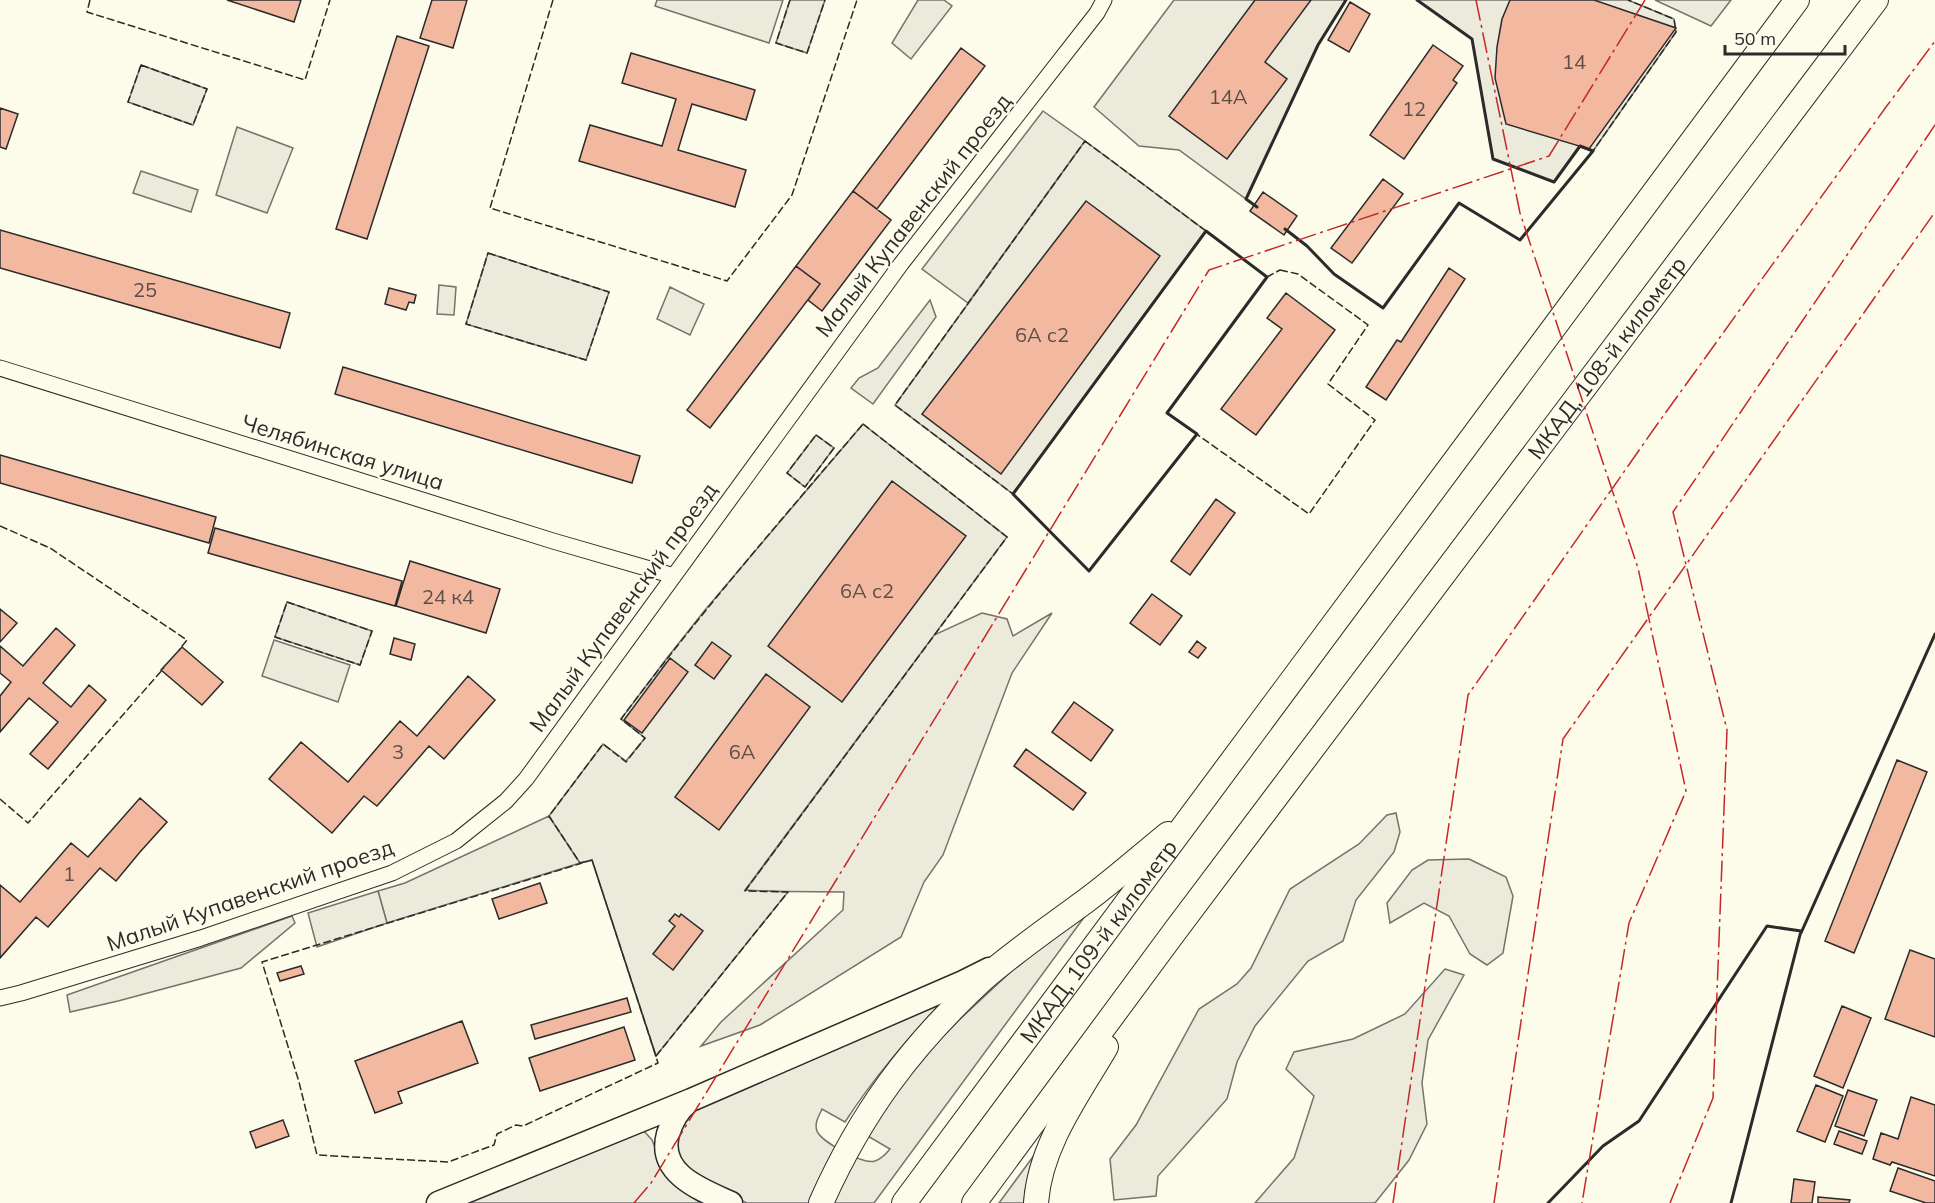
<svg xmlns="http://www.w3.org/2000/svg" width="1935" height="1203" font-family="Mulish,sans-serif">
	<style>
		.green { fill: #ecebdb; stroke: #74746e; stroke-width: 1.5 }
		.parking { fill: #eceadb; stroke: #74746e; stroke-width: 1.5 }
		.building { fill: #f2b8a0; stroke: #2b2b2b; stroke-width: 1.5 }
		.lines { fill: none; stroke-linecap: round; stroke-linejoin: round }
		.minor-casing { stroke: #2b2b2b; stroke-width: 17 }
		.primary-casing { stroke: #2b2b2b; stroke-width: 25 }
		.trunk-casing { stroke: #2b2b2b; stroke-width: 26 }
		.minor { stroke: #fdfbea; stroke-width: 15 }
		.primary { stroke: #fdfbea; stroke-width: 22 }
		.trunk { stroke: #fdfbea; stroke-width: 24 }
		.fence { stroke: #2b2b2b; stroke-width: 1.5; stroke-dasharray: 8 3; stroke-linecap: butt }
		.wall { stroke: #2b2b2b; stroke-width: 3 }
		.power { stroke: #c62828; stroke-width: 1.5; stroke-dasharray: 21 4.5 3 4.5; stroke-linecap: butt }
		.labels { text-anchor: middle; stroke-width: 4.5; stroke-linejoin: round; paint-order: stroke }
		.number-label { font-size: 20px; fill: #5d4e48 }
		.street-label { font-size: 22px; fill: #2b2b2b; stroke: #fdfbea }
	</style>
	<rect width="100%" height="100%" fill="#fdfbea"/>
	<path class="green" d="M657,0H783L769,43L655,6Z
		M790,0H825L807,53L776,43Z
		M1655,0H1731L1711,26Z
		M141,65L207,89L193,125L128,102Z
		M1043,111L1085,141L968,303L922,269Z
		M141,171L198,190L191,212L133,193Z
		M488,253L609,292L586,360L466,324Z
		M439,285L456,287L454,315L437,314Z
		M670,287L704,304L690,335L657,319Z
		M930,300L936,317L873,404L851,388L859,378L878,368Z
		M816,435L834,448L805,487L787,473Z
		M287,602L372,631L360,665L275,637Z
		M982,613L1007,619L1013,636L1052,613L1012,673L943,855L924,882L901,937L760,1025L701,1046L721,1022L843,910L844,892L745,891L934,635Z
		M274,640L350,665L338,702L262,676Z
		M1396,813L1400,832L1394,852L1356,900L1343,941L1308,961L1255,1026L1237,1062L1227,1099L1158,1176L1156,1196L1114,1200L1110,1159L1136,1125L1199,1009L1237,984L1251,968L1290,889L1359,844L1387,815Z
		M549,816L580,863L387,923L378,891L405,883Z
		M1469,859L1506,877L1513,896L1503,953L1487,965L1470,954L1449,916L1424,903L1390,923L1387,903L1412,870L1428,860Z
		M1088,912L874,1203H747L701,1183L676,1157L679,1125L690,1109L928,1008L938,1006C903,1044 873,1079 845,1122L822,1109C819,1116 814,1123 817,1131C821,1142 864,1165 875,1161C881,1159 886,1154 890,1149L866,1135L915,1065L959,1020L1018,965Z
		M292,916L295,923L241,968L118,1001L70,1012L67,995Z
		M1445,969L1464,975L1428,1040L1422,1083L1427,1124L1409,1160L1375,1203H1255L1294,1158L1314,1096L1286,1069L1294,1052L1353,1039L1405,1014Z
		M642,1129L652,1140L663,1166L716,1203H457Z
		M1035,1154L1025,1191L1024,1203H999Z"/>
	<path class="parking" d="M918,0H944L952,6L911,59L892,43Z
		M1174,0H1346L1318,45L1246,199L1179,150L1139,146L1094,107Z
		M1417,0H1628L1674,19L1676,32L1593,151L1580,147L1554,182L1493,159L1472,39Z
		M237,127L293,148L267,213L216,195Z
		M1085,141L1206,231L1013,494L895,405Z
		M863,424L1007,537L745,890L788,892L656,1056L592,860L580,863L549,816L603,744L626,761L645,738L621,719L667,658L705,610Z
		M378,891L387,923L317,947L308,913Z"/>
	<path class="building" d="M227,0H301L294,22Z
		M432,0H467L453,48L420,38Z
		M1255,0H1311L1265,62L1287,79L1227,159L1169,116Z
		M1510,0H1594L1676,28L1589,149L1506,124L1495,78L1497,47L1502,19Z
		M1350,2L1370,14L1349,52L1328,40Z
		M397,36L429,46L367,239L336,229Z
		M1433,45L1463,66L1453,80L1457,83L1404,159L1370,135Z
		M961,48L985,66L877,209L853,191Z
		M631,53L755,90L746,120L692,104L678,150L746,170L735,207L579,161L590,125L662,146L676,99L622,83Z
		M0,108L18,114L6,149L0,147Z
		M1383,179L1403,194L1352,263L1331,248Z
		M853,191L891,220L822,311L808,300L820,284L796,266Z
		M1263,192L1297,216L1284,235L1250,211Z
		M1086,201L1160,256L1001,474L922,414Z
		M0,230L290,313L280,348L0,268Z
		M796,266L820,284L710,428L687,410Z
		M1449,268L1465,279L1386,400L1366,387L1397,340L1401,342Z
		M389,288L416,295L414,303L409,302L406,310L385,304Z
		M1286,293L1335,330L1256,435L1221,409L1282,329L1267,318Z
		M343,367L640,456L632,483L335,394Z
		M0,455L216,517L209,543L0,483Z
		M892,481L966,536L842,702L768,646Z
		M1216,499L1235,513L1190,575L1171,561Z
		M215,528L402,581L395,606L208,553Z
		M410,561L500,589L486,633L396,606Z
		M1152,594L1182,616L1160,645L1130,623Z
		M0,609L17,623L0,642Z
		M56,628L75,645L43,683L71,707L89,685L106,700L48,769L30,754L58,722L29,698L0,732V696L11,682L0,673V646L23,666Z
		M394,638L415,644L411,660L390,654Z
		M1197,641L1206,648L1198,658L1189,652Z
		M712,642L731,656L714,679L695,665Z
		M182,647L223,682L202,705L161,670Z
		M670,658L688,672L642,733L624,720Z
		M766,674L810,707L719,830L675,797Z
		M468,676L495,700L444,759L429,746L377,806L364,796L332,833L269,779L301,742L348,782L400,721L417,736Z
		M1074,702L1113,730L1091,761L1052,732Z
		M1026,749L1086,793L1073,810L1014,766Z
		M1897,760L1927,772L1854,953L1825,941Z
		M140,798L167,822L140,852L116,881L100,868L48,927L36,917L0,958V885L20,902L71,843L88,857Z
		M540,883L547,903L499,919L492,899Z
		M675,914L679,917L681,914L703,931L673,970L653,954L675,926L669,921Z
		M1910,950L1935,959V1037L1885,1019Z
		M301,966L304,974L280,981L277,973Z
		M627,998L631,1012L535,1039L531,1025Z
		M1842,1006L1871,1018L1843,1088L1814,1076Z
		M462,1021L478,1063L398,1092L402,1103L375,1113L355,1061Z
		M624,1027L635,1060L540,1091L529,1058Z
		M1816,1085L1843,1096L1825,1142L1797,1131Z
		M1848,1090L1877,1100L1864,1136L1835,1126Z
		M1911,1097L1935,1105V1176L1892,1162L1890,1165L1873,1159L1881,1133L1898,1139Z
		M283,1120L289,1136L256,1148L250,1132Z
		M1839,1131L1867,1141L1862,1154L1834,1144Z
		M1898,1168L1935,1181V1203H1926L1890,1191Z
		M1794,1179L1815,1182L1812,1203H1791Z
		M1818,1197L1850,1200L1849,1203H1818Z"/>
	<g class="lines">
		<g class="minor-casing">
			<path id="minor" d="M0,368L553,541L674,576
				M0,998L21,993L201,938L392,873L456,841L506,801L526,779L901,264L1097,13L1104,0"/>
		</g>
		<g class="primary-casing">
			<path id="primary" d="M688,1102C677,1111 672,1121 668,1134C657,1174 702,1190 731,1203
				M438,1203L691,1100L963,982L989,969"/>
		</g>
		<g class="trunk-casing">
			<g id="trunk">
				<path d="M821,1203C861,1113 910,1047 982,980C1015,951 1052,926 1087,900C1115,879 1141,856 1168,834"/>
				<path id="s1" d="M904,1203L1797,0"/>
				<path id="s2" d="M974,1203L1175,931L1876,0"/>
				<path d="M1036,1203C1040,1145 1078,1095 1106,1047"/>
			</g>
		</g>
		<use href="#minor" class="minor"/>
		<use href="#primary" class="primary"/>
		<use href="#trunk" class="trunk"/>
		<path class="fence" d="M90,0L87,12L305,80L330,0
			M553,0L490,208L727,281L792,195L857,0
			M790,0L776,43L807,53L825,0
			M1417,0L1472,39L1493,159L1554,182L1580,146L1593,151L1676,32L1674,19L1628,0
			M141,65L207,89L193,125L128,102Z
			M1085,141L1206,231L1013,494L895,405Z
			M488,253L609,292L586,360L466,324Z
			M1280,270L1298,274L1368,325L1328,384L1375,420L1309,514L1167,413L1267,277Z
			M863,424L1007,537L745,891L788,892L656,1056L592,860L580,863L549,816L603,744L626,762L645,738L621,719C697,617 780,521 863,424Z
			M816,435L834,448L805,487L787,473Z
			M0,526L50,548L187,640L179,650
			M287,602L372,631L360,665L275,637Z
			M0,799L28,823L164,668
			M592,860L658,1063L523,1126L516,1125L497,1134L494,1145L448,1162L317,1155L299,1082L262,962Z"/>
		<path class="wall" d="M1257,207L1246,199L1318,45L1346,0
			M1285,229L1307,246L1334,274L1383,308L1459,203L1520,240L1593,151L1580,146L1554,182L1493,159L1472,39L1417,0
			M1206,231L1267,277L1167,413L1197,434L1089,571L1013,494Z
			M1801,933L1935,634
			M1548,1203L1603,1146L1639,1121L1767,926L1801,931L1731,1203"/>
		<path class="power" d="M1476,0L1520,213L1638,568L1686,791L1629,923L1582,1203
			M634,1203L651,1183L1209,270L1549,156L1645,0
			M1393,1203L1468,695L1656,426L1886,107L1935,41
			M1494,1203L1563,739L1935,212
			M1670,1203L1713,1098L1727,730L1673,512L1935,125"/>
	</g>
	<g class="labels">
		<g class="number-label">
			<text x="1574" y="69">14</text>
			<text x="1228" y="104">14А</text>
			<text x="1414" y="116">12</text>
			<text x="145" y="297">25</text>
			<text x="1042" y="342">6A c2</text>
			<text x="867" y="598">6А с2</text>
			<text x="448" y="604">24 к4</text>
			<text x="398" y="759">3</text>
			<text x="742" y="759">6А</text>
			<text x="69" y="881">1</text>
		</g>
		<g class="street-label">
			<text transform="translate(913 215) rotate(-52)" y="8">Малый Купавенский проезд</text>
			<text dy="8" stroke="none"><textPath href="#s2" startOffset="1056">МКАД, 108-й километр</textPath></text>
			<text transform="translate(343 452) rotate(17)" y="8">Челябинская улица</text>
			<text transform="translate(623 607) rotate(-54)" y="8">Малый Купавенский проезд</text>
			<text transform="translate(250 895) rotate(-19)" y="8">Малый Купавенский проезд</text>
			<text dy="8" stroke="none"><textPath href="#s1" startOffset="326">МКАД, 109-й километр</textPath></text>
		</g>
	</g>
	<path d="M1725 45v9h120v-9" fill="none" stroke="#2b2b2b" stroke-width="3"/>
	<text x="1734" y="45" font-size="18" fill="#2b2b2b" stroke="#fdfbea" stroke-width="4.5" paint-order="stroke">50 m</text>
</svg>
